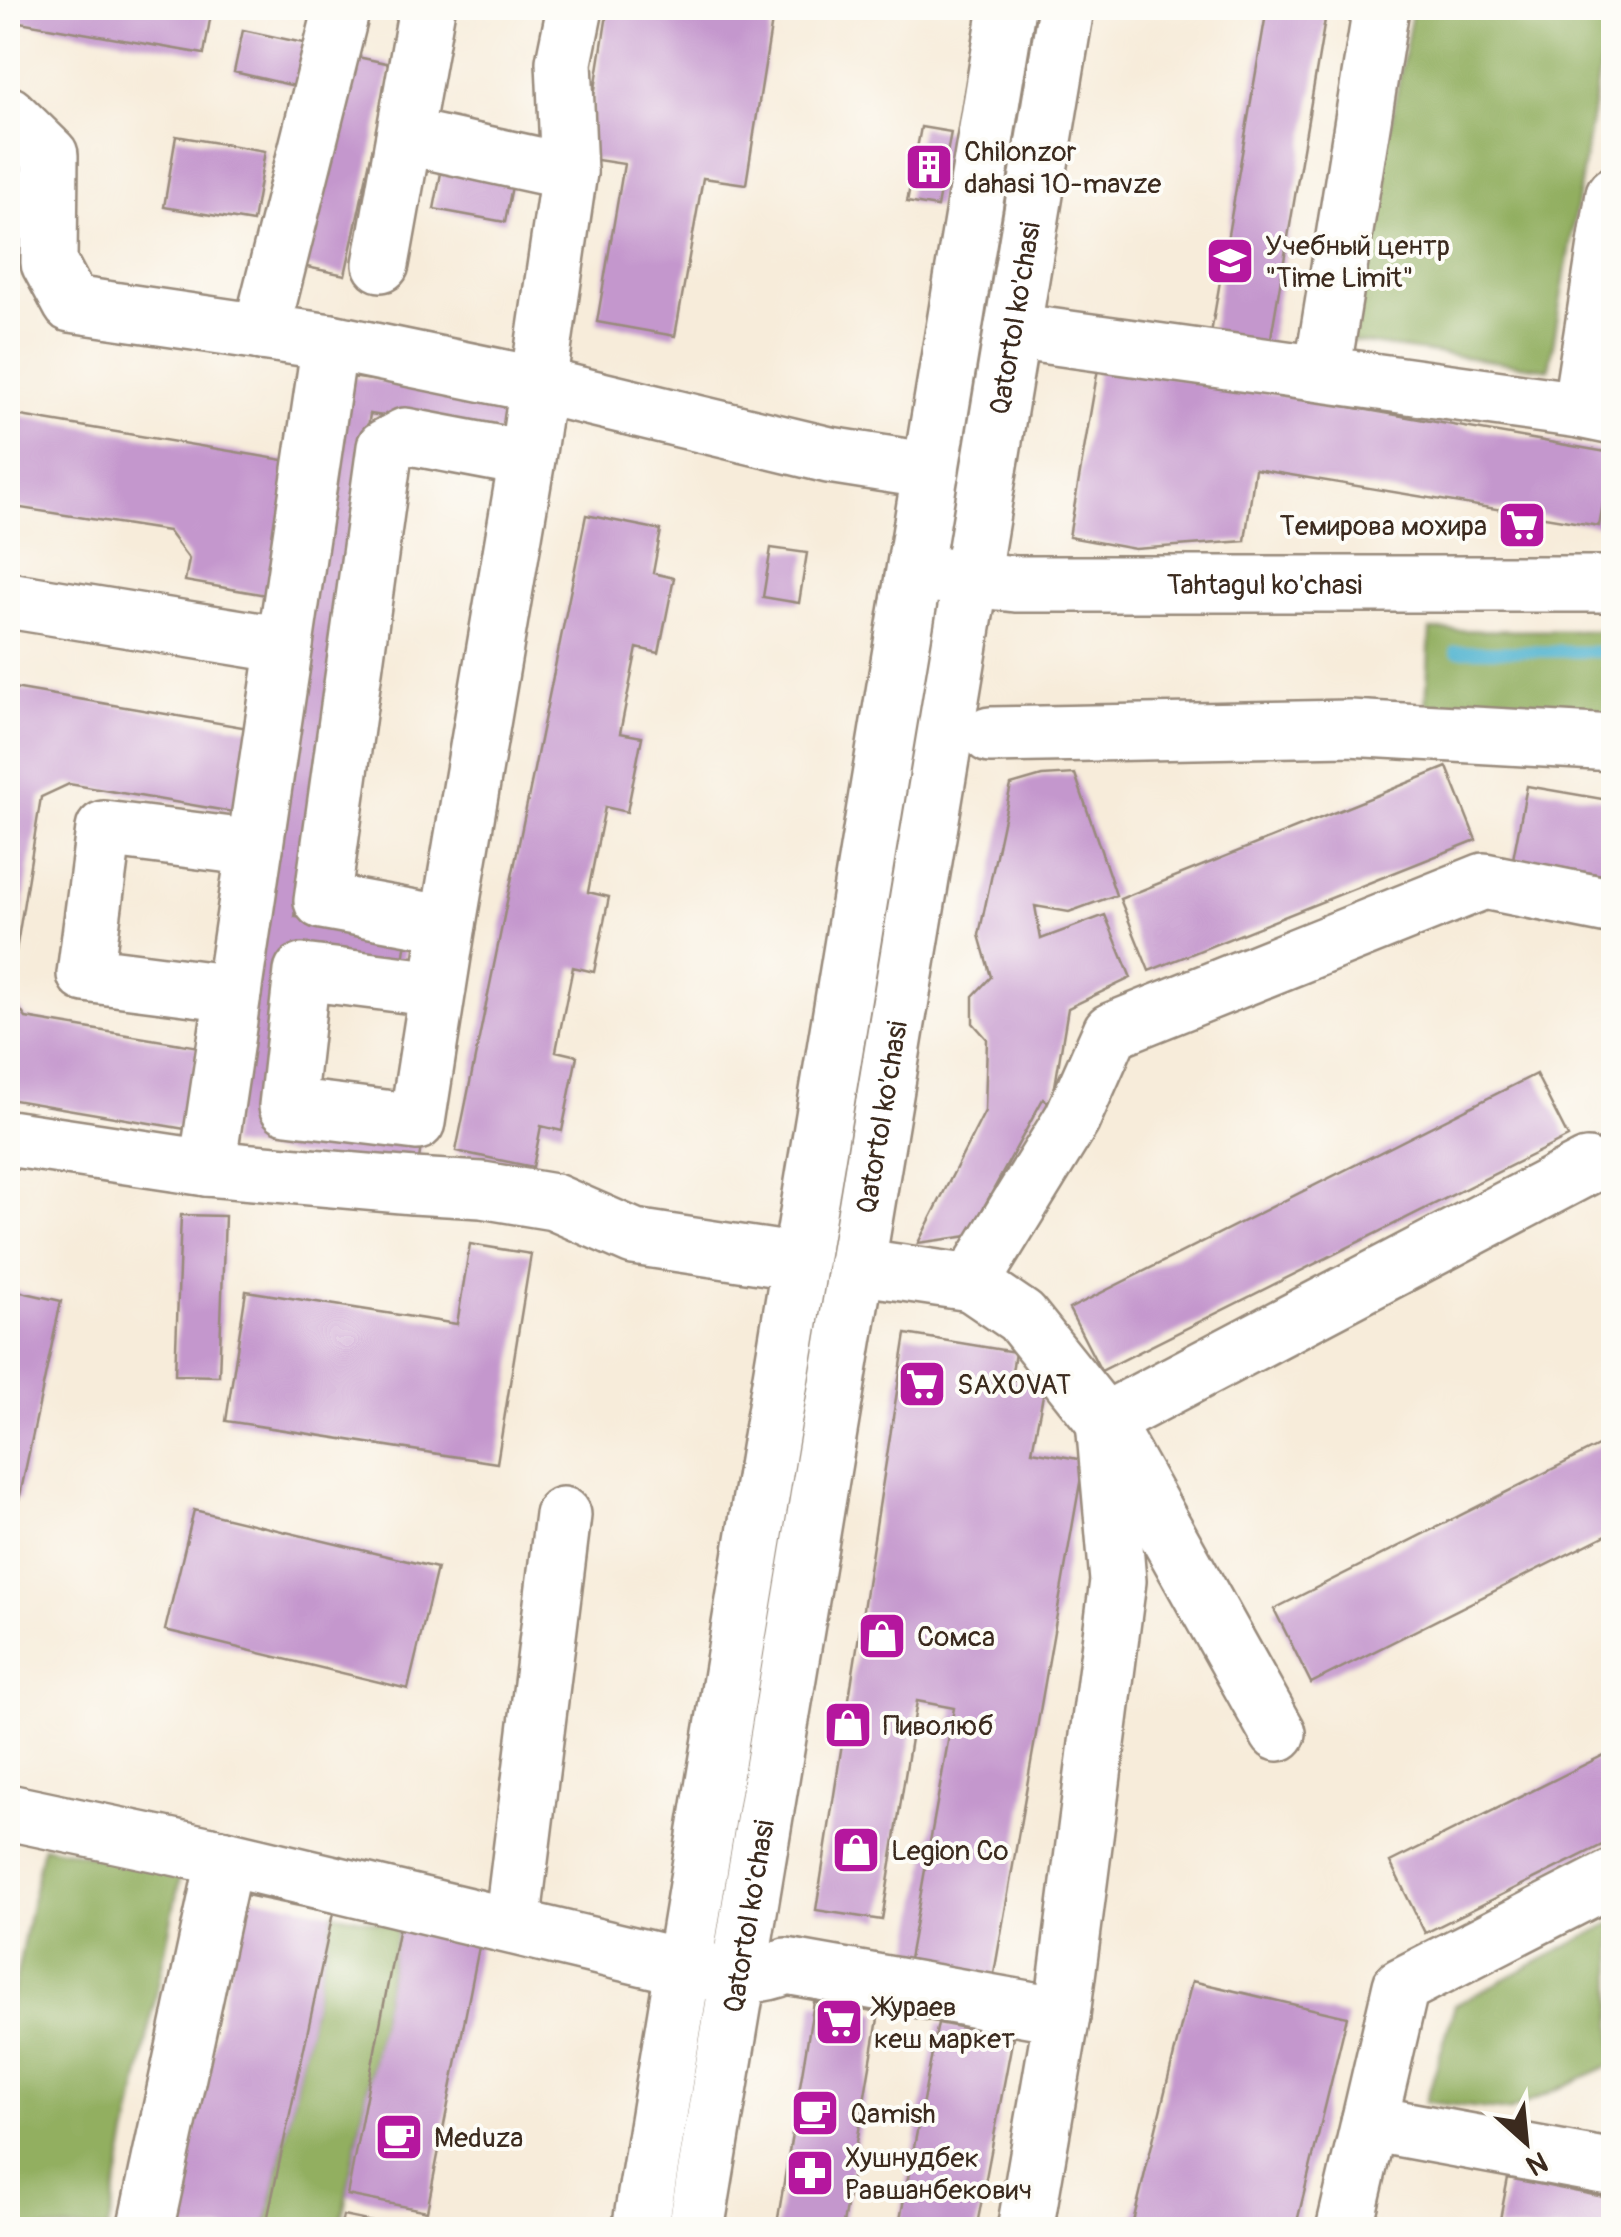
<svg xmlns="http://www.w3.org/2000/svg" width="1621" height="2237" font-family="Pangolin,sans-serif">
	<style>
		.forest { fill: #92af61; stroke: #666c40; stroke-width: 2.5 }
		.lines { fill: none; stroke-linecap: round; stroke-linejoin: round }
		.stream { stroke: #51b4d0; stroke-width: 12 }
		.building { fill: #c497cd }
		.minor-casing { stroke: #998b7c; stroke-width: 60 }
		.major-casing { stroke: #998b7c; stroke-width: 60 }
		.minor { stroke: #fff; stroke-width: 55 }
		.major { stroke: #fff; stroke-width: 55 }
		.labels { text-anchor: middle; stroke-width: 8; stroke-linejoin: round; paint-order: stroke }
		.poi-label { font-size: 28px; fill: #3b2a1e; stroke: #fdfcf7; text-anchor: start }
		.street-label { font-size: 28px; fill: #3b2a1e; stroke: #fdfcf7 }
	</style>
	<rect width="100%" height="100%" fill="#fdfcf7"/>
	<filter id="ink" filterUnits="userSpaceOnUse"><feTurbulence type="fractalNoise" baseFrequency=".01" numOctaves="2"/><feDisplacementMap in="SourceGraphic" scale="20" xChannelSelector="R" yChannelSelector="G"/><feConvolveMatrix kernelMatrix="1 2 1 2 8 2 1 2 1" color-interpolation-filters="sRGB"/></filter>
	<filter id="wash" filterUnits="userSpaceOnUse"><feTurbulence type="fractalNoise" baseFrequency=".0048" numOctaves="4" result="noise"/><feDisplacementMap in="SourceGraphic" scale="40" xChannelSelector="R" yChannelSelector="G"/><feGaussianBlur stdDeviation="2.25" result="paint"/><feColorMatrix in="noise" values="0 0 0 0 0 0 0 0 0 0 0 0 0 0 0 0 0 1.4 0 .05"/><feComposite in="paint" operator="in"/></filter>
	<g filter="url(#wash)">
		<rect width="100%" height="100%" fill="#f7ecda"/>
		<path class="forest" d="M1413,8H1610L1549,369L1349,341Z
			M1430,630L1613,631V719L1426,708Z
			M43,1846L181,1873L108,2229L8,2230V2017Z
			M333,1913L399,1926L340,2229L265,2230Z
			M1613,1922V2064L1509,2111L1426,2102L1455,2005Z"/>
		<g class="lines">
			<path class="stream" d="M1456,651L1614,652"/>
		</g>
		<g id="blocks">
			<path class="building" d="M8,8H212L204,54L8,20Z
				M608,8L633,10L634,8H774L746,184L703,178L675,336L597,322L624,164L584,158Z
				M1267,8H1327L1268,355L1209,345Z
				M243,30L308,44L299,87L234,72Z
				M348,55L391,64L345,275L302,266Z
				M921,127L951,132L937,207L907,202Z
				M176,136L265,151L253,222L164,207Z
				M442,168L513,181L505,222L434,209Z
				M1099,363L1612,453L1599,526L1255,469L1245,541L1135,549L1069,537Z
				M344,376L509,400L504,434L370,414L295,917L407,933L402,969L291,953L267,1117L422,1139L417,1173L229,1145Z
				M9,414L295,462L272,596L185,581L189,559L168,531L8,506Z
				M586,515L661,530L653,573L674,578L659,653L637,648L620,733L642,737L627,812L605,807L588,892L609,897L594,972L573,967L556,1051L577,1056L562,1131L541,1126L533,1167L456,1151Z
				M771,548L807,553L799,603L763,597Z
				M8,687L254,729L239,813L69,784L41,797L9,994L26,1018L199,1047L185,1129L8,1099Z
				M1447,767L1476,840L1149,971L1120,899Z
				M1075,774L1116,895L1069,912L1035,906L1041,939L1105,915L1131,978L1068,1008L1052,1104L1043,1099L968,1236L918,1243L985,1111L987,1039L973,1023V996L991,977L979,935L1011,785L1042,776Z
				M1527,786L1614,801V877L1513,859Z
				M1536,1074L1568,1137L1101,1371L1069,1309Z
				M181,1215L225,1216L219,1376L175,1375Z
				M470,1244L531,1254L497,1463L226,1421L246,1291L457,1324Z
				M8,1289L61,1301L19,1500L8,1497Z
				M906,1334L1015,1352L1011,1379L1045,1385L1032,1451L1084,1460L991,1991L906,1976L954,1708L917,1701L882,1920L816,1910Z
				M1614,1438V1531L1311,1683L1274,1609Z
				M194,1510L437,1568L408,1689L165,1630Z
				M1614,1750V1839L1425,1933L1390,1862Z
				M246,1895L333,1913L265,2230H173Z
				M399,1926L480,1942L427,2211L347,2195Z
				M1192,1981L1347,2017L1295,2230H1131Z
				M814,2002L879,2013L842,2230H776Z
				M938,2023L1013,2037L976,2230H898Z
				M1508,2178L1614,2199V2230H1498Z
				M343,2216L401,2228V2230H340Z"/>
		</g>
	</g>
	<g filter="url(#ink)">
		<use href="#blocks" fill-opacity="0" stroke="#998b7c" stroke-width="2.5"/>
		<g class="lines">
			<g class="minor-casing">
				<g id="minor">
					<path d="M8,114L50,155L49,263L71,304L330,342L538,385L829,455L931,471"/>
					<path d="M404,136L569,172"/>
					<path d="M381,264L427,8"/>
					<path d="M1012,331L1580,410L1614,417"/>
					<path d="M261,332L342,8"/>
					<path d="M1322,373L1381,8"/>
					<path d="M1580,410L1614,194"/>
					<path d="M527,459L405,436L385,447L322,901L448,924L527,459L569,172L564,62L575,8"/>
					<path id="s1" d="M927,574L1016,584H1614"/>
					<path d="M8,600L285,645"/>
					<path d="M990,735L1349,728L1614,743"/>
					<path d="M438,989L302,972L287,1106L417,1122L448,924"/>
					<path d="M233,993L85,974L104,829L255,848"/>
					<path d="M8,1138L207,1168L330,342"/>
					<path d="M207,1168L413,1186L482,1190L554,1202L634,1237L800,1262"/>
					<path d="M856,1266L971,1283L1072,1119L1111,1031L1484,881L1614,907"/>
					<path d="M971,1283L1021,1317L1104,1421L1278,1733"/>
					<path d="M8,1812L225,1858L683,1967C721,1973 749,1982 786,1966L1062,2015"/>
					<path d="M512,1925L563,1515"/>
					<path d="M1369,2123L1614,2168"/>
					<path d="M145,2230L225,1858"/>
					<path d="M1025,2230L1062,2015L1118,1581L1104,1421L1587,1167"/>
					<path d="M1344,2230L1401,1986L1614,1877"/>
				</g>
			</g>
			<g class="major-casing">
				<g id="major">
					<path d="M640,2230L1007,8"/>
					<path id="s2" d="M696,2230L1066,8"/>
				</g>
			</g>
			<use href="#minor" class="minor"/>
			<use href="#major" class="major"/>
		</g>
	</g>
	<defs>
		<g id="building-square" transform="scale(2.5)"><rect x="-9" y="-9" width="18" height="18" rx="4" fill="#b5179e" stroke="#fdfcf7"/><path d="M-4-6H4V6H1V3H-1V6H-4ZM-2.5-4.3h1.7v1.8h-1.7ZM.8-4.3h1.7v1.8H.8ZM-2.5-1h1.7V.8h-1.7ZM.8-1h1.7V.8H.8Z" fill="#fff"/></g>
		<g id="school-square" transform="scale(2.5)"><rect x="-9" y="-9" width="18" height="18" rx="4" fill="#b5179e" stroke="#fdfcf7"/><path d="M0-5L7-2L0 1L-7-2ZM-4 1L0 2.5L4 1V4Q0 6-4 4Z" fill="#fff"/></g>
		<g id="supermarket-square" transform="scale(2.5)"><rect x="-9" y="-9" width="18" height="18" rx="4" fill="#b5179e" stroke="#fdfcf7"/><path d="M-6-5.5h2.5l.6 2H6L4.5 2H-2.5L-4.4-4H-6ZM-1.5 3.2a1.3 1.3 0 1 0 .1 0ZM3 3.2a1.3 1.3 0 1 0 .1 0Z" fill="#fff"/></g>
		<g id="shop-square" transform="scale(2.5)"><rect x="-9" y="-9" width="18" height="18" rx="4" fill="#b5179e" stroke="#fdfcf7"/><path d="M-5-2.5h2.3a2.7 3.5 0 0 1 5.4 0H5L5.5 6h-11ZM-1.5-2.5h3a1.5 2.3 0 0 0-3 0Z" fill="#fff"/></g>
		<g id="cafe-square" transform="scale(2.5)"><rect x="-9" y="-9" width="18" height="18" rx="4" fill="#b5179e" stroke="#fdfcf7"/><path d="M-5.5-4.5H6V0H3Q3 3.5 0 3.5H-2.5Q-5.5 3.5-5.5 0ZM3-3.2v2h1.7v-2ZM-6 4.5H4V6H-6Z" fill="#fff"/></g>
		<g id="pharmacy-square" transform="scale(2.5)"><rect x="-9" y="-9" width="18" height="18" rx="4" fill="#b5179e" stroke="#fdfcf7"/><path d="M-2-6h4v4h4v4h-4v4h-4v-4h-4v-4h4Z" fill="#fff"/></g>
	</defs>
	<g fill-rule="evenodd">
		<use href="#building-square" x="929" y="167"/>
		<use href="#school-square" x="1230" y="261"/>
		<use href="#supermarket-square" x="1522" y="525"/>
		<use href="#supermarket-square" x="922" y="1384"/>
		<use href="#shop-square" x="882" y="1636"/>
		<use href="#shop-square" x="848" y="1725"/>
		<use href="#shop-square" x="856" y="1850"/>
		<use href="#supermarket-square" x="839" y="2022"/>
		<use href="#cafe-square" x="815" y="2113"/>
		<use href="#cafe-square" x="399" y="2137"/>
		<use href="#pharmacy-square" x="810" y="2173"/>
	</g>
	<g class="labels">
		<g class="poi-label">
			<text x="964" y="161">Chilonzor<tspan x="964" dy="32">dahasi 10-mavze</tspan></text>
			<text x="1265" y="255">Учебный центр<tspan x="1265" dy="32">"Time Limit"</tspan></text>
			<text x="1487" y="535" text-anchor="end">Темирова мохира</text>
			<text x="957" y="1394">SAXOVAT</text>
			<text x="917" y="1646">Сомса</text>
			<text x="883" y="1735">Пиволюб</text>
			<text x="891" y="1860">Legion Co</text>
			<text x="874" y="2016">Жураев<tspan x="874" dy="32">кеш маркет</tspan></text>
			<text x="850" y="2123">Qamish</text>
			<text x="434" y="2147">Meduza</text>
			<text x="845" y="2167">Хушнудбек<tspan x="845" dy="32">Равшанбекович</tspan></text>
		</g>
		<g class="street-label">
			<text dy="10" stroke="none"><textPath href="#s2" startOffset="1938">Qatortol ko'chasi</textPath></text>
			<text dy="10" stroke="none"><textPath href="#s1" startOffset="338">Tahtagul ko'chasi</textPath></text>
			<text dy="10" stroke="none"><textPath href="#s2" startOffset="1128">Qatortol ko'chasi</textPath></text>
			<text dy="10" stroke="none"><textPath href="#s2" startOffset="318">Qatortol ko'chasi</textPath></text>
		</g>
	</g>
	<rect width="1621" height="2237" fill="none" stroke="#fdfcf7" stroke-width="40"/>
	<g transform="translate(1526 2142) rotate(153)" stroke="#fdfcf7" stroke-width="8" paint-order="stroke">
	<path d="M0-8L18 38L0 25L-18 38Z" fill="#3b2a1e"/>
	<text y="-15" font-size="28" font-weight="bold" text-anchor="middle" fill="#3b2a1e">N</text>
	</g>
</svg>
